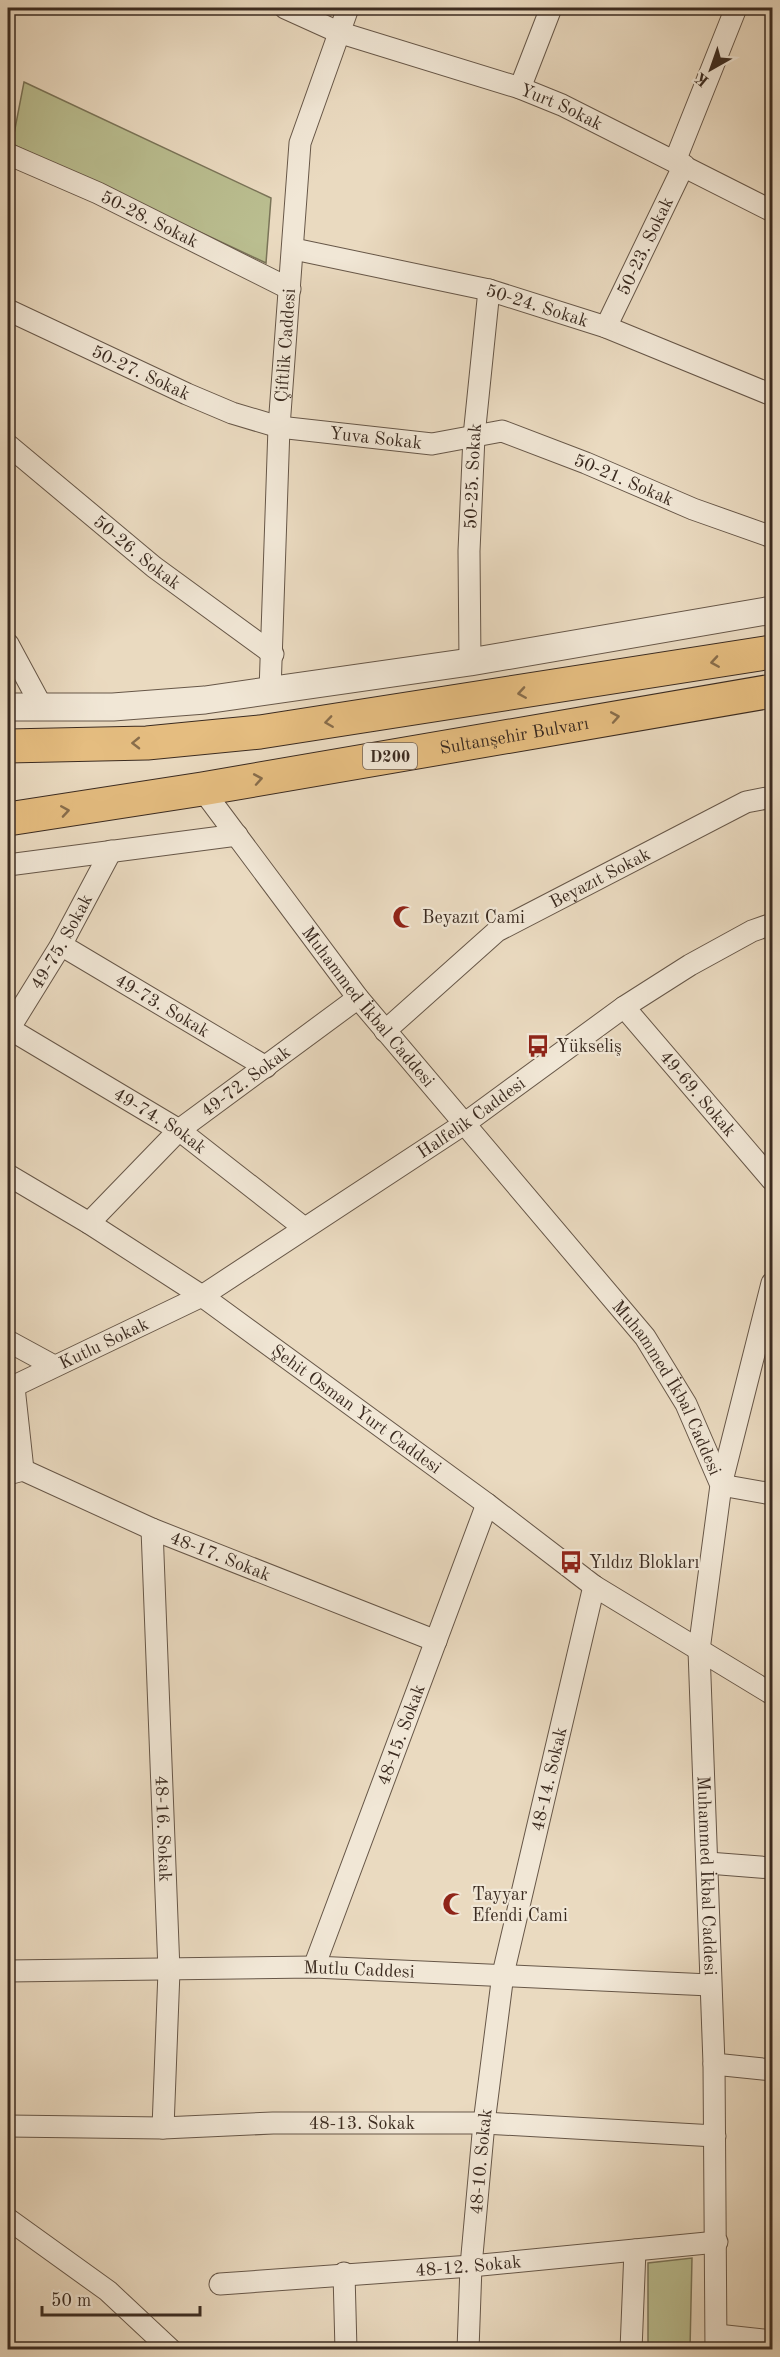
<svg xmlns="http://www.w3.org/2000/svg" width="780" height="2357" font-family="'Old Standard TT',serif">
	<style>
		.green { fill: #babe90; stroke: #7a7458; stroke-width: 1.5 }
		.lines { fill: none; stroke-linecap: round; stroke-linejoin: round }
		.minor-casing { stroke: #675748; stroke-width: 23 }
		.tertiary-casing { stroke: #675748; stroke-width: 29 }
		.trunk-casing { stroke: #3b2b20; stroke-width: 35 }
		.minor { stroke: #f1e7d6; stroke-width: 21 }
		.tertiary { stroke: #f1e7d6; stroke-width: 27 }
		.trunk { stroke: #e5bd80; stroke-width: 33 }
		.oneway { stroke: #886d4b }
		.labels { text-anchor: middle; stroke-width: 4.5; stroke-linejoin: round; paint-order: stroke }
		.shield { fill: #f1e7d6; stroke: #726357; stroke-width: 1.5 }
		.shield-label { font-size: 16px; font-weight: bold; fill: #3b2b20 }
		.street-label { font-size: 18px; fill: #3b2b20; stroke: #f1e7d6 }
		.poi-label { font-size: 18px; fill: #3b2b20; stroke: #f1e7d6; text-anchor: start }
	</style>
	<rect width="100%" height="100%" fill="#eadac0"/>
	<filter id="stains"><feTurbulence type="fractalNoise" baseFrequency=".00333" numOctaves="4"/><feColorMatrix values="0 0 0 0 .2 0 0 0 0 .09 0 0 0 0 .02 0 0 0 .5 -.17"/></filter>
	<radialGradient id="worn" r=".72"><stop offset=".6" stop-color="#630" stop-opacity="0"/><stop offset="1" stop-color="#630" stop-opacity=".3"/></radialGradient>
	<path class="green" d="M24,82L271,198L266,263L12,144Z
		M692,2258L690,2349H648V2263Z"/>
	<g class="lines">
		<g class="minor-casing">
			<g id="minor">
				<path id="s1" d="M285,8L338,32L520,88L562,105L772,211"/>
				<path d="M520,88L551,8"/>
				<path id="s2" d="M8,154L98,193L290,289"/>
				<path d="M675,161L736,8"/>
				<path id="s3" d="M294,249L489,290L606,327L772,395"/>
				<path id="s4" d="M8,310L187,394L232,413L279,427L432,444L502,431L586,463L693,509L772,537"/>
				<path id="s5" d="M606,327L684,165"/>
				<path id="s6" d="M8,445L154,567L273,654"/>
				<path d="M8,644L42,707"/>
				<path id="s7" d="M470,662L469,551L474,436L489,290"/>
				<path id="s8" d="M270,691L279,427L300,143L348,8"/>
				<path id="s9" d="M202,789L358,998L645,1337L686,1404L721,1485L699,1650L714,2064L716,2350"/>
				<path d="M8,865L237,835"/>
				<path id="s10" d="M61,945L266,1067"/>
				<path id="s11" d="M624,1007L772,1180"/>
				<path id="s12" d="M8,1028L179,1130L303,1227"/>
				<path id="s13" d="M9,1029L61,945L111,851"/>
				<path id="s14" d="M385,1031L497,931L746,802L772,797"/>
				<path id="s15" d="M8,1175L89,1223L202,1296L487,1504L594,1586L772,1694"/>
				<path id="s16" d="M89,1223L179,1130L358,998"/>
				<path d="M772,1283L721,1485L772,1494"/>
				<path d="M8,1341L54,1366"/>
				<path d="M14,1387L23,1470"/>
				<path id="s17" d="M8,1389L202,1296L464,1124L624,1007L690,965L752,931L772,924"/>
				<path id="s18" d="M8,1474L23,1470L152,1529L436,1641"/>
				<path id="s19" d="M152,1529L169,1971L163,2128"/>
				<path d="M708,1863L772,1868"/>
				<path id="s20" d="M314,1967L487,1504"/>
				<path id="s21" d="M8,1971L314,1967L710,1985"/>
				<path d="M714,2064L772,2070"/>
				<path id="s22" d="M8,2126L163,2128L273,2123H484L715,2136"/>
				<path d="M8,2219L108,2291L171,2350"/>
				<path d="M344,2273L346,2350"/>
				<path id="s23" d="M220,2284L471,2266L717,2242"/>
				<path d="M717,2335L772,2341"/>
				<path id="s24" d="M468,2350L471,2266L484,2123L503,1974L594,1586"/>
				<path d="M631,2350L635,2250"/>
			</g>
		</g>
		<g class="tertiary-casing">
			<path id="tertiary" d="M8,707H113L205,700L470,662L772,610"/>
		</g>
		<g class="trunk-casing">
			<g id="trunk">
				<path d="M8,746L147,743L260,732L772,652"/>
				<path id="s25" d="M8,819L202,789L772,691"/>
			</g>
		</g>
		<use href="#minor" class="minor"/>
		<use href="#tertiary" class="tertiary"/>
		<use href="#trunk" class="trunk"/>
	</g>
	<defs><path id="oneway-chevron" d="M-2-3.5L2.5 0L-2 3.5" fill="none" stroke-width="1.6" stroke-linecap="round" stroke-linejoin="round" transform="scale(1.5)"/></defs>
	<g class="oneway">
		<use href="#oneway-chevron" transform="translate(715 662) rotate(171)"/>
		<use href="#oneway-chevron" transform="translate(522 693) rotate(171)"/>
		<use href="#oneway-chevron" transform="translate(615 717) rotate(-10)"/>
		<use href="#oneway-chevron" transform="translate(329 722) rotate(172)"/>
		<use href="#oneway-chevron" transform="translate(136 743) rotate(179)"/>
		<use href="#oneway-chevron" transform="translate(258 779) rotate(-10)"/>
		<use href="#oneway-chevron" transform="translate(65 811) rotate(-9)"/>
	</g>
	<defs>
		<g id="mosque-bare" transform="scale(1.8)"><path d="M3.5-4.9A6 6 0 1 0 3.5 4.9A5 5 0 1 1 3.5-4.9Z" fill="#8f2418" stroke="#f1e7d6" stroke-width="2.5" paint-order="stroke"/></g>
		<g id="bus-bare" transform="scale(1.8)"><path d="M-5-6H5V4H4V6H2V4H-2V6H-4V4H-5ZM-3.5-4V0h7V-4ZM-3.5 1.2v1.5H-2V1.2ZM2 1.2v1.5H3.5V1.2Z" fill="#8f2418" stroke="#f1e7d6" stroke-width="2.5" paint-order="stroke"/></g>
	</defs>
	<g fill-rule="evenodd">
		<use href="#mosque-bare" x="404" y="917"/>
		<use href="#bus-bare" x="538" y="1046"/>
		<use href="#bus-bare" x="571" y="1562"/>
		<use href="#mosque-bare" x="454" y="1904"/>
	</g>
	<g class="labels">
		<rect class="shield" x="363" y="743" width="54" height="26" rx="4.5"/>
		<g class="shield-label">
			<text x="390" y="762">D200</text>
		</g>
		<g class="street-label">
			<text dy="6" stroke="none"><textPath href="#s1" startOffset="294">Yurt Sokak</textPath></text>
			<text dy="6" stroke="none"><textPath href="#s2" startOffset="156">50-28. Sokak</textPath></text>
			<text dy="6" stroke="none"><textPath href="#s5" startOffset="90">50-23. Sokak</textPath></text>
			<text dy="6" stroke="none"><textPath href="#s3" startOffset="250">50-24. Sokak</textPath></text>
			<text dy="6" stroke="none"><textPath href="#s8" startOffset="346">Çiftlik Caddesi</textPath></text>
			<text dy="6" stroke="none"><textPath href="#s4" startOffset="147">50-27. Sokak</textPath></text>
			<text dy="6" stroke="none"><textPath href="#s4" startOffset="393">Yuva Sokak</textPath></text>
			<text dy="6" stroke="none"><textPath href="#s7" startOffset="186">50-25. Sokak</textPath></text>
			<text dy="6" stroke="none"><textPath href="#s4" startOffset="652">50-21. Sokak</textPath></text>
			<text dy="6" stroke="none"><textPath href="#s6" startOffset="168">50-26. Sokak</textPath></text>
			<text dy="6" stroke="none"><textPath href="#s25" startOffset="513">Sultanşehir Bulvarı</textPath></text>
			<text dy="6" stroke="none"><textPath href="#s14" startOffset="266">Beyazıt Sokak</textPath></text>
			<text dy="6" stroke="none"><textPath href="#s13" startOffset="102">49-75. Sokak</textPath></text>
			<text dy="6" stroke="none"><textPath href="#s10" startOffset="118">49-73. Sokak</textPath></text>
			<text dy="6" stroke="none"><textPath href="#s9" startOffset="274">Muhammed İkbal Caddesi</textPath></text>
			<text dy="6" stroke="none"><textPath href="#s16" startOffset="212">49-72. Sokak</textPath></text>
			<text dy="6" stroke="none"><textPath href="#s11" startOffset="114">49-69. Sokak</textPath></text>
			<text dy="6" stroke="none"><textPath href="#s17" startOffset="538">Halfelik Caddesi</textPath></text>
			<text dy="6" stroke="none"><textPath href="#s12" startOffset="178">49-74. Sokak</textPath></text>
			<text dy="6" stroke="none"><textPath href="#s17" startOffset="106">Kutlu Sokak</textPath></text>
			<text dy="6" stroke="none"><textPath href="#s9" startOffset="760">Muhammed İkbal Caddesi</textPath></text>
			<text dy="6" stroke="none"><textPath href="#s15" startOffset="420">Şehit Osman Yurt Caddesi</textPath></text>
			<text dy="6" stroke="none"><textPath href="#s18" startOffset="231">48-17. Sokak</textPath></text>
			<text dy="6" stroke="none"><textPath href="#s20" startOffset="248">48-15. Sokak</textPath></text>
			<text dy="6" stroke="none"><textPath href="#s24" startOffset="578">48-14. Sokak</textPath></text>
			<text dy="6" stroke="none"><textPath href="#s19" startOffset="300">48-16. Sokak</textPath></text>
			<text dy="6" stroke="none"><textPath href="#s9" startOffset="1264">Muhammed İkbal Caddesi</textPath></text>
			<text dy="6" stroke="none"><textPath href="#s21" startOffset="351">Mutlu Caddesi</textPath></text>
			<text dy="6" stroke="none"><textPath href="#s22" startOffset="354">48-13. Sokak</textPath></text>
			<text dy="6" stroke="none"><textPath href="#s24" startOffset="189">48-10. Sokak</textPath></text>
			<text dy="6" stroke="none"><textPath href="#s23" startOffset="249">48-12. Sokak</textPath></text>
		</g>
		<g class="poi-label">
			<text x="422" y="923">Beyazıt Cami</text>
			<text x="556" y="1052">Yükseliş</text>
			<text x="589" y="1568">Yıldız Blokları</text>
			<text x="472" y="1900">Tayyar<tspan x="472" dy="21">Efendi Cami</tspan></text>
		</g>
	</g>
	<rect width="780" height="2357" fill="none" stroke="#eadac0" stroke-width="30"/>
	<rect x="9" y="9" width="762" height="2339" fill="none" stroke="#3b2b20" stroke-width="3"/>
	<rect x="15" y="15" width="750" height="2327" fill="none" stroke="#3b2b20" stroke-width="1.5"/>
	<g transform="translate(711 69) rotate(220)" stroke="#f1e7d6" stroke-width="4.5" paint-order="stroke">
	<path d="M0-4.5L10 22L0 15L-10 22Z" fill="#3b2b20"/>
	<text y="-9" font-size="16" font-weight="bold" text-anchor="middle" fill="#3b2b20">K</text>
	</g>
	<path d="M42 2306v9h158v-9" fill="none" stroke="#3b2b20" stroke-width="3"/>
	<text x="51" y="2306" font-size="18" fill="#3b2b20" stroke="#f1e7d6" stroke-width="4.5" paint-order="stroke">50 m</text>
	<rect width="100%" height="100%" filter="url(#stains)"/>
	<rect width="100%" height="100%" fill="url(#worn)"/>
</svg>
